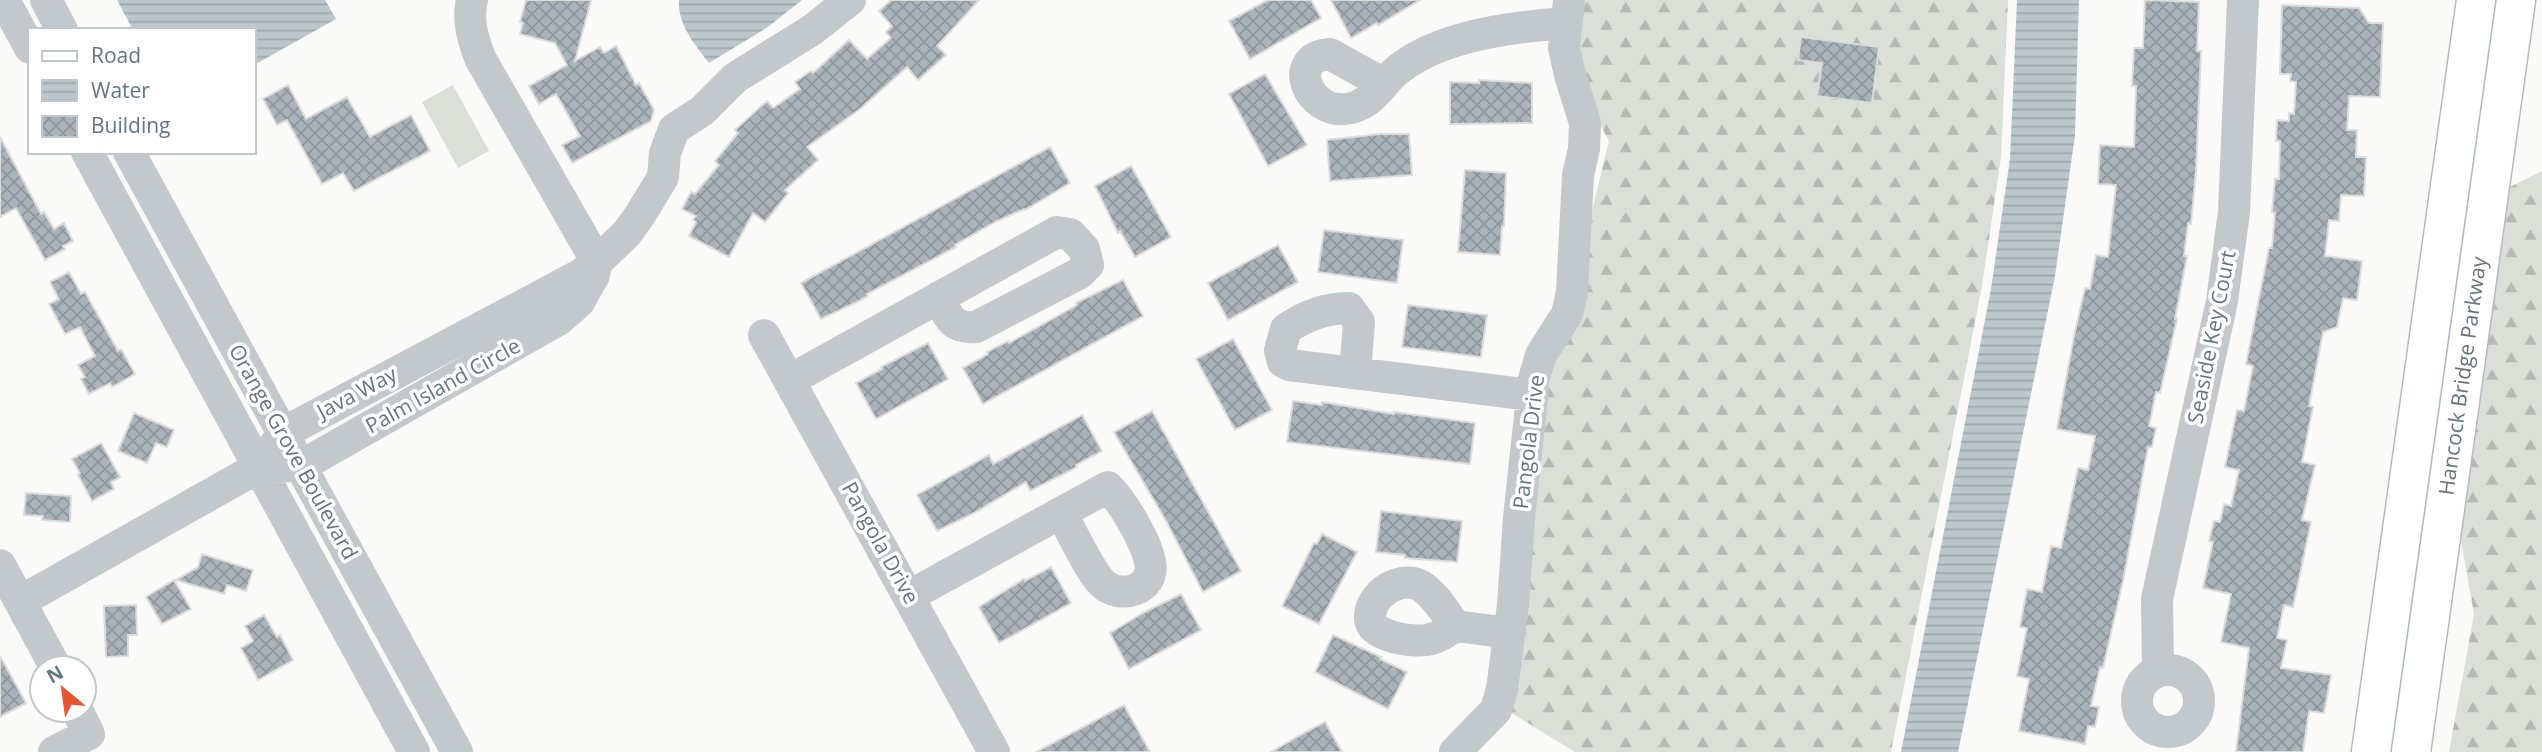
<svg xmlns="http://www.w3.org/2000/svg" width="2542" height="752" font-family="'Open Sans',sans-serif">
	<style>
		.grass { fill: #dadfd7 }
		.forest { fill: url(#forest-firs) }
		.water { fill: url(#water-rules) }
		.building { fill: url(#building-cross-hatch); stroke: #dcdcda; stroke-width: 2 }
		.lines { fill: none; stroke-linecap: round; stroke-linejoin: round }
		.major-casing { stroke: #b5babe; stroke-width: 41 }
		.minor { stroke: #c3c8cc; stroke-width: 32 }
		.major { stroke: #fff; stroke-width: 38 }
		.labels { text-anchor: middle; stroke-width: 7; stroke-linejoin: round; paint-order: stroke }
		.street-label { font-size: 21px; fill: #657683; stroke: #fff }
	</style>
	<defs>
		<pattern id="forest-firs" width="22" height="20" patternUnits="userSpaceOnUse" patternTransform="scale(1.75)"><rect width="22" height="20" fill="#dadfd7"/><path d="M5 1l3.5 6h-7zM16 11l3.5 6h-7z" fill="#b4b9b4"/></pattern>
		<pattern id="water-rules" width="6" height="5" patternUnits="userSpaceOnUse" patternTransform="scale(1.75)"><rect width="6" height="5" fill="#bbc7cb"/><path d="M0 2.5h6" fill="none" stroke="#9ca6aa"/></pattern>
		<pattern id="building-cross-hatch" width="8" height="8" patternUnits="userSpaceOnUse" patternTransform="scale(1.75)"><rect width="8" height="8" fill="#aab3b9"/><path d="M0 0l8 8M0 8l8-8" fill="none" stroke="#8e969c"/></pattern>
	</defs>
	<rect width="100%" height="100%" fill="#fafaf8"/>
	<path class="grass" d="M453,85L489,151L458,168L422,102Z"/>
	<path class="forest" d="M1572,0H2008L2001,157L1982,286L1891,752H1575L1505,709L1544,408L1609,141L1565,58Z
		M2542,171V752H2449L2474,614L2456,512L2500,192Z"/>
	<path class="water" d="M117,0H325L336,19L254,65V30H133Z
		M679,0H802L768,27L709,63C696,46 677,24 679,0Z
		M2017,0H2079L2075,135L2055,276L1958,752H1901L1991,289L2010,159Z"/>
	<path class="building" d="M526,0H591L575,61L600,47L604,53L616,46L636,85L639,83L654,110L651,121L572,163L562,145L580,136L556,94L539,104L529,86L567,65L555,43L520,34L523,23L520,22Z
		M891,0H979L937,46L946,55L918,80L907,67L860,109L807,147L818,160L785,190L788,193L765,222L753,213L729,257L689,236L696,222L693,220L696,216L682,209L691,192L695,194L719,165L715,161L738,133L735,130L767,101L773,108L800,89L795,82L811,71L813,73L849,40L867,59L891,38L886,32L892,26L879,11Z
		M1268,0H1311L1321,18L1250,59L1229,21Z
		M1331,0H1420L1378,25L1377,23L1351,38Z
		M2145,0L2199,2L2197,51H2201L2196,171L2191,224L2188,223L2184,256H2187L2175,319H2177L2160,393L2156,392L2149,426L2156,428L2152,447H2148L2123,581L2103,668L2100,667L2091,706L2099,707L2095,727L2088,726L2085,744L2019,731L2029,679L2017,676L2027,628L2020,627L2027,589L2042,592L2051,546L2061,548L2078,468L2088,470L2095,436L2057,429L2074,336L2085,288L2090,289L2096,255L2108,257L2116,185L2098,184L2100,145L2134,147L2136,86H2132L2134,48H2143Z
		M2282,5L2359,8L2369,23H2383L2380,97L2349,96L2347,130H2357L2356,157H2366L2364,196L2341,195L2339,221L2329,220L2325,256L2362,261L2357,300L2343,298L2337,327L2323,332L2309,406L2313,407L2302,462L2315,465L2302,520L2311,522L2293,607L2284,605L2277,638L2287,640L2281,668L2331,675L2324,713L2309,711L2303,752H2236L2249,648L2221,642L2231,594L2203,588L2213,542L2209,541L2214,521L2220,522L2224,504L2231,506L2239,470L2225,467L2237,410L2244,411L2253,366L2246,364L2269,248H2272L2275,213L2272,212L2275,179H2279L2280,141H2276L2277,120L2289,121V113L2294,114L2296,82L2290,81L2291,74H2280Z
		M1801,37L1879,47L1872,103L1817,96L1822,63L1798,60Z
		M1265,74L1307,145L1268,166L1229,94Z
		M1479,80L1532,83V123L1450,124V82L1479,83Z
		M288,85L306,119L347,97L370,137L411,115L430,151L354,191L343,173L322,184L287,120L277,125L263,99Z
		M1380,134H1409L1412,175L1330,181L1327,140Z
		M0,137L41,214L44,212L54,229L64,223L73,241L63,246L65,249L45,260L16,208L0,217Z
		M1050,147L1070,183L1025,210L1024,209L997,221L955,245L956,247L867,294L868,296L857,302L821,319L801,283Z
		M1131,166L1171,237L1135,257L1120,231L1118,233L1095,186Z
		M1465,170L1506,173L1504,226H1502L1500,255L1458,252Z
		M1324,230L1403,240L1397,283L1318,272Z
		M1278,245L1298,282L1228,320L1208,283Z
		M69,272L81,294L85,292L118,351L121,349L135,374L112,387L110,383L89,394L81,379L85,377L78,365L95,356L80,327L65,334L49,304L59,299L50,282Z
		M1123,280L1143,316L983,404L963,368L988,354L987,352L1008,341L1009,343L1077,305L1076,303Z
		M1408,305L1487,315L1481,357L1402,347Z
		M1233,339L1272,410L1235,430L1196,359Z
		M928,343L948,379L876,419L856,383L882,369L881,367Z
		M1293,401L1322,405V402L1394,414V412L1475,423L1470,464L1287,442Z
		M1152,411L1241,571L1203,592L1165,519L1114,432Z
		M134,413L174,430L167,447L156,443L147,463L118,451Z
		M1082,415L1102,451L1076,465L1077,467L1030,491L1026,482L974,513L937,531L917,495L989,455L993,464Z
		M101,443L120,477L111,482L114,489L92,501L78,475L80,473L72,459Z
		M26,493L71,496L70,522L42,520L43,516L24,515Z
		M1381,511L1462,521L1457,562L1405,558V555L1376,552Z
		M1322,534L1357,552L1319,624L1282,606L1314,543L1317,544Z
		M202,554L253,570L246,591L227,585L224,594L176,580L198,567Z
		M1051,567L1071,603L999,643L979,607L1024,579L1025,581Z
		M174,580L191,609L162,624L146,597Z
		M1181,594L1201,630L1129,669L1110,633L1143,613Z
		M136,605L137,635H128V656L106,657L104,606Z
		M264,615L277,637L280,635L293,660L258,680L241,648L253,641L245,626Z
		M1333,635L1381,657L1380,659L1407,672L1388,709L1315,672Z
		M0,656L26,703L0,717Z
		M1124,705L1150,752H1036L1089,724Z
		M1325,722L1342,752H1271L1304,733Z"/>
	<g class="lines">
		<g class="major-casing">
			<path id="major" d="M2371,752L2476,0
				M2411,752L2516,0"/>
		</g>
		<path class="minor" d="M4,0L30,48
			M46,0L62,30
			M1384,84L1330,54C1285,57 1308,114 1346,109C1374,105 1380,83 1400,68C1443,35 1513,27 1565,23
			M87,152L414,752
			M129,152L457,752
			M764,335L994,752
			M1355,373L1359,322L1349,308C1326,308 1305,316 1286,329L1280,350L1283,362L1289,365L1532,395
			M790,380L1057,232L1070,234L1084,249L1088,265L1080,273L976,327C951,329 949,317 939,297
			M259,467L301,466L558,320L579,302L594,275L597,262L480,58C473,39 467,20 472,0
			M0,565L56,668
			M909,596C975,560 1042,523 1108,487C1123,502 1146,541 1150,562C1156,591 1119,600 1102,583C1089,570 1071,530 1061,513
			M21,601L259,467L283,433L580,275L597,262L627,233L640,215L663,177L665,153L674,129L702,111L735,78L812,30L850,0
			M1455,626C1446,613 1437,598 1424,588C1405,572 1368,593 1370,619C1372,637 1411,642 1426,640C1437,639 1446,632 1455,626L1510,633
			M2137 701a31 31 0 1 1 62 0a31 31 0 1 1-62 0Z
			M2158,671L2157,599L2222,301L2234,212L2243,0
			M54,752L89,734L77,710
			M1455,752L1496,710L1502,689L1513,605L1519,518L1534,379L1541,355L1567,314L1572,292L1578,175L1584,149L1585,123L1570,75L1564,48L1569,0"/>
		<use href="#major" class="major"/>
	</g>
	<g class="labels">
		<g class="street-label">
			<text transform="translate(2212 337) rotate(-79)" y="7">Seaside Key Court</text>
			<text transform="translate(2463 376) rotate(-82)" y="7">Hancock Bridge Parkway</text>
			<text transform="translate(443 386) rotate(-29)" y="7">Palm Island Circle</text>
			<text transform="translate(357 393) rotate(-28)" y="7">Java Way</text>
			<text transform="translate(1529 442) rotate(-83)" y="7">Pangola Drive</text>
			<text transform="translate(293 452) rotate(61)" y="7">Orange Grove Boulevard</text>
			<text transform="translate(880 543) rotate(61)" y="7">Pangola Drive</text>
		</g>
	</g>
	<rect x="28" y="28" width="228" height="126" fill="#ffffff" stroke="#c1c8cd" stroke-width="2"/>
	<rect x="42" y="51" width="35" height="10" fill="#ffffff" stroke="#c1c8cd" stroke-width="2"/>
	<text x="91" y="63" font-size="21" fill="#657683">Road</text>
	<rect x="42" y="80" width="35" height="21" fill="url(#water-rules)" stroke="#c1c8cd" stroke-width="2"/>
	<text x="91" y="98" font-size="21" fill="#657683">Water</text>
	<rect x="42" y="116" width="35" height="21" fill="url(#building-cross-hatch)" stroke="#c1c8cd" stroke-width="2"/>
	<text x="91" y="133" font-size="21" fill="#657683">Building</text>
	<g transform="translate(63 689) rotate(331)"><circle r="33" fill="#ffffff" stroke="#c1c8cd" stroke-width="2"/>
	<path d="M0-5L12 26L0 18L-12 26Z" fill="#e4572e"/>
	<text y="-10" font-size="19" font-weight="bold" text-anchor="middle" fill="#657683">N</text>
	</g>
</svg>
